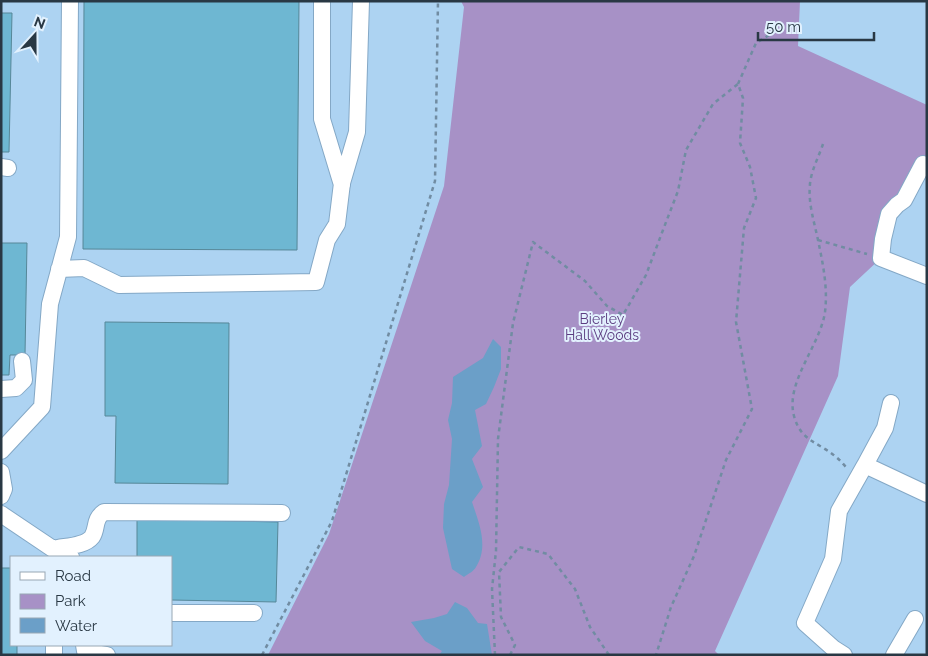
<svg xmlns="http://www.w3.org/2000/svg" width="928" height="656" font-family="Raleway,sans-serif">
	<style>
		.green { fill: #a791c6 }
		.water { fill: #6b9fc8 }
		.building { fill: #6eb7d2; stroke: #568798 }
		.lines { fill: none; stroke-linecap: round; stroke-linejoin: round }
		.minor-casing { stroke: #84a8c6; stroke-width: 18 }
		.path { stroke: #718ca2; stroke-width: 2.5; stroke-dasharray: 4 4; stroke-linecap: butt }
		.minor { stroke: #fff; stroke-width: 16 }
		.labels { text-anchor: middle; stroke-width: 4; stroke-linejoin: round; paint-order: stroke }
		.park-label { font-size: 14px; fill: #5c3d81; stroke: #e2f1fe }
	</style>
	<rect width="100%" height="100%" fill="#add3f2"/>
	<path class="green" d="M461,1H800L798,46L927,105V154L923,164L897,205L881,258L850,287L838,376L715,651L719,655H268L329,534L444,186L464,7Z"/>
	<path class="water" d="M493,339L501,347V369L494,387L486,404L475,410L482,446L472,459L483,487L472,502C479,523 489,546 476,567C474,571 468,574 464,577L452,569L443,528L444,504L449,485L452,439L448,420L452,403L453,377L483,358Z
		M455,602L467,608L478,623L487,624L492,655H439L442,651L425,641L411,622L434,618L447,614Z"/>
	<path class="building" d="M84,1H299L297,250L83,249Z
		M1,13H12L9,152H1Z
		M1,243H27L25,355H10L9,375H1Z
		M105,322L229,323L228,484L115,483L116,416H105Z
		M137,519L278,522L276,602L171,600V557H137Z
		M1,568H11V645H17V655H1Z"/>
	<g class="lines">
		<g class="minor-casing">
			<path id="minor" d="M322,1V119L342,185
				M923,164L904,200L897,205L889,214L883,239L881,258L927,276
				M1,167L8,168
				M59,269L84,268L119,285L316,282L327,240L337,224L342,183L357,132L361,1
				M1,389L16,388L24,380L22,361
				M1,451L42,407L50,304L68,237L70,1
				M865,465L885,428L891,403
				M1,472L4,489L1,496
				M1,514L53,549L71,557
				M53,549C64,546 84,547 92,537C98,528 93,520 104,512L282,513
				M171,613H254
				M54,645V655
				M84,645L85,651L107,655
				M844,655L833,648L805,623L833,559L839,511L865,465L927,494
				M894,655L915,619"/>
		</g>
		<path class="path" d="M738,84L756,43L771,34
			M823,144C819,156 811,171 810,184C808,203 814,221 818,240C823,264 828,288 825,312C820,346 785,382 794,416C801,442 819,442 836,457C840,460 843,464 847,468
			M818,240L867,254
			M262,655L332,521L435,181L438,1
			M495,655L492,589L496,551L498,439L513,323L533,242L585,281L607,306L623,315L646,275L663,230L678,191L686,150L713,104L738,84L743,98L740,143L750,167L756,198L744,228L736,322L752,409L726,460L694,556L671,607L656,655
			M510,655L515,645L501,617L499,572L519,547L548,554L575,589L590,627L609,655"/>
		<use href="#minor" class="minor"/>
	</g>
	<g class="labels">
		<g class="park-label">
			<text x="602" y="324">Bierley<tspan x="602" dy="16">Hall Woods</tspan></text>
		</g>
	</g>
	<rect width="928" height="656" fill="none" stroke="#293844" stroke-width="5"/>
	<rect x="10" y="556" width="162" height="90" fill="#e2f1fe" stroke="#98a7b4"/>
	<rect x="20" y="572" width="25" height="8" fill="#ffffff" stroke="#98a7b4"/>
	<text x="55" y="581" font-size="15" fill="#293844">Road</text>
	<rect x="20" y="594" width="25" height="15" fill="#a791c6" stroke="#98a7b4"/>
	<text x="55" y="606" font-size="15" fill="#293844">Park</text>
	<rect x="20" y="618" width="25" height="15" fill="#6b9fc8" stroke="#98a7b4"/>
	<text x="55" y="631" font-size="15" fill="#293844">Water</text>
	<g transform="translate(35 35) rotate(21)" stroke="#e2f1fe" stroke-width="4" paint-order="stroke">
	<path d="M0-4L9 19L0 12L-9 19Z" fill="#293844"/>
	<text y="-8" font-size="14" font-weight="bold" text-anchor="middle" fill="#293844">N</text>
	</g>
	<path d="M758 32v8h116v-8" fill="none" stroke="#293844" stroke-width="2.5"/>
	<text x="766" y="32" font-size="15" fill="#293844" stroke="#e2f1fe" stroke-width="4" paint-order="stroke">50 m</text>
</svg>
